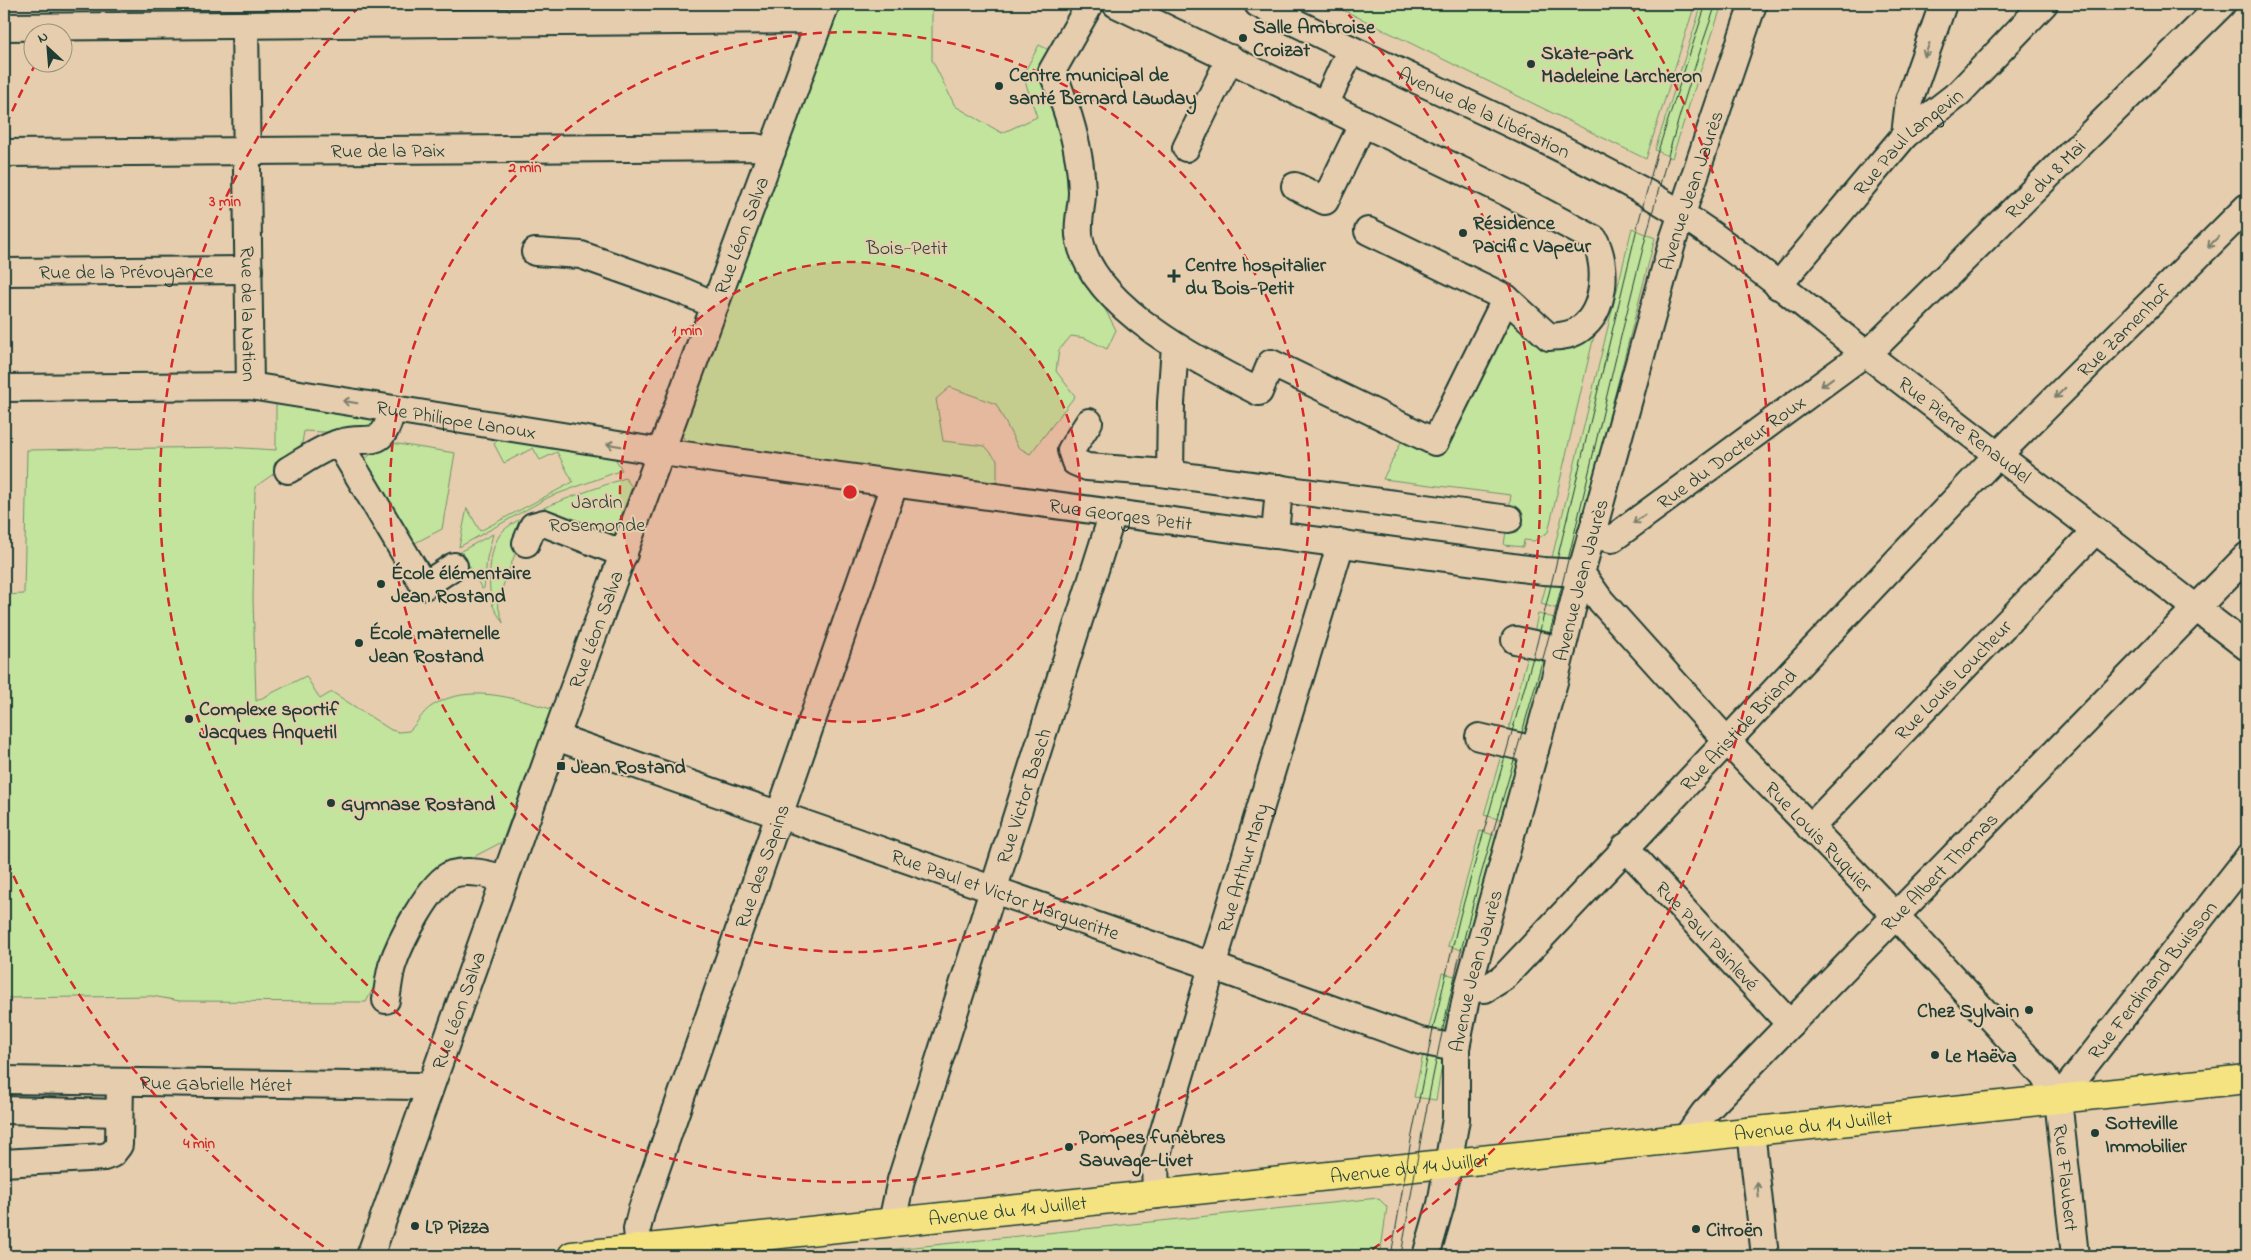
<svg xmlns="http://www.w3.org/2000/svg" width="2251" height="1260" font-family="'Indie Flower',sans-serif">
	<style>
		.green { fill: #c3e49d; stroke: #719068 }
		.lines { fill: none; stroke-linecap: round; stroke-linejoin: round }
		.minor-casing { stroke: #1f3d34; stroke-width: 30 }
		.major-casing { stroke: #1f3d34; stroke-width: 31 }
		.minor { stroke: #e6cdae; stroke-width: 26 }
		.major { stroke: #f5e382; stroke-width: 28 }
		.tram { stroke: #1f3d34; stroke-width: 1 }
		.oneway { stroke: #797e6b }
		.ring { fill: none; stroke: #d62828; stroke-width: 2.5; stroke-dasharray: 9 6 }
		.poi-dot { fill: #1f3d34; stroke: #e6cdae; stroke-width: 2 }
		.labels { text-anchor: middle; stroke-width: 4; stroke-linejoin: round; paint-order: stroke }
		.poi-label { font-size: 20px; font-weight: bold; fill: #1f3d34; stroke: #e6cdae; text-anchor: start }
		.street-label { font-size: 20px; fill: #1f3d34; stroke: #e6cdae }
		.park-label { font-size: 20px; fill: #274539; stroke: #e6cdae }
		.centre { fill: #d62828; stroke: #e6cdae; stroke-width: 2.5 }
		.ring-label { font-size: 15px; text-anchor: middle; font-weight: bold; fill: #d62828; stroke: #e6cdae; stroke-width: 4; stroke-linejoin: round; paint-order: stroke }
	</style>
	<rect width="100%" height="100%" fill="#e6cdae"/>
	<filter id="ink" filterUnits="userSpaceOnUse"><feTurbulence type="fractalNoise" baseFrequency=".02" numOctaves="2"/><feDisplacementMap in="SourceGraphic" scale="10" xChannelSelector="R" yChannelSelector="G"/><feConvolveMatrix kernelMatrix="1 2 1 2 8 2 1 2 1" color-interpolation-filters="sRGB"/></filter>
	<g filter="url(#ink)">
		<path class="green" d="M840,4H932V60L955,106L1002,133L1037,117L1023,75L1039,45L1049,50L1077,161V256L1116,330L1107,349L1085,338L1071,336L1059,350L1056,371L1075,396L1030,454L1018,447L996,404L950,387L936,399L943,441L985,446L997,460V483L687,442L682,436Z
			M1331,4H1695L1646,159Z
			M1702,4H1722L1672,158L1655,150Z
			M1632,228L1655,238L1573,559L1570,562L1550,566Z
			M1504,309L1541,340L1596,327L1548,532L1534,541L1524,540L1523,547L1504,545L1511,495L1383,479L1406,432L1436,446Z
			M276,404L376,418L381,428L343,433L304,431L300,455L255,487L253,599L256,701L306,676L320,699L332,692L391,730L399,732L409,731C418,723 422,712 432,706C468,683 514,698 551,709L502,842L439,875L416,907L366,1002L180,1001L152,996L4,998V595L24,594L27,450L227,447L276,450Z
			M499,439L615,458L622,470L549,497L459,547L467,508L480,531L573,482L557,452L540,460L533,448L504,463L494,444Z
			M385,442L455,453L442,529L411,545L362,462Z
			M625,478L632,487L611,543L530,514L497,602L503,623C499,616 492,607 491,599C488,580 489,547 502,532C520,512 598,488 625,478Z
			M493,534L487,558L484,588L482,589L461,551Z
			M1548,578L1559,582L1564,588L1558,609L1541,604Z
			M1538,614L1559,619L1553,639L1534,633Z
			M1529,651L1548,655L1525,737L1508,732Z
			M1502,752L1520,756L1502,820L1484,815Z
			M1480,831L1497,836L1466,951L1448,946Z
			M1442,973L1460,977L1448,1035L1428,1032Z
			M1424,1050L1444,1053L1436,1100L1414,1097Z
			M1378,1198L1387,1207L1380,1256H857L858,1253Z"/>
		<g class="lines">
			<g class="minor-casing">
				<g id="minor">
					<path d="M1090,4L1052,71C1068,110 1081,150 1082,192C1082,209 1076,224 1080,241C1094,308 1203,364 1259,392L1271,363L1435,442L1506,298"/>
					<path d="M1116,4L1325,105L1350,51"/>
					<path id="s1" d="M1258,4C1384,68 1515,121 1639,189C1718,232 1789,294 1860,349C1990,448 2118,548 2247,647"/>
					<path id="s2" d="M245,25L250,386"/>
					<path d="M4,27L800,20L819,22"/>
					<path d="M1325,105L1506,192L1594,239C1608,265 1606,311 1580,329C1571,336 1560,336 1549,337L1506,298L1368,231"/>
					<path d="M1905,135L1909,101L1943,4"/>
					<path d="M1186,148L1230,58"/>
					<path id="s3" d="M4,153L755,147L772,151"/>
					<path d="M1295,186L1325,201L1363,123"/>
					<path d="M535,252L581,255L680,290L715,305"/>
					<path id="s4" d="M4,272L249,270"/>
					<path id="s5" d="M1778,286L1905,135L1959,93L2044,4"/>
					<path id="s6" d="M4,388L250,386L662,452L1543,571L1581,573L1601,601L1726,740L1895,915L2043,1075L2058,1099"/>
					<path d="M1089,422L1071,450L1075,462L1087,467L1153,472L1509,519"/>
					<path d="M339,443L424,586L454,566"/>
					<path d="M288,470C302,462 323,447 339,443C369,434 383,453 392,409"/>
					<path d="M1170,474L1171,403L1175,346"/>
					<path d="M1275,535L1279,488"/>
					<path id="s7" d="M1591,535L1612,539L1880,342L2222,4"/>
					<path d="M526,543L533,526L544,523L624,554"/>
					<path d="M1515,640L1562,650"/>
					<path id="s8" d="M556,737L1212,966L1420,1041L1456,1048"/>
					<path d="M1479,737L1535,750"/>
					<path id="s9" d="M1810,828L2095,531"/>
					<path id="s10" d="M1625,847L1790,1024"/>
					<path id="s11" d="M1468,988L1485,989L1503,978L1987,466L2247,207"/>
					<path d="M386,1000C388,989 389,977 392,966C399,944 430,882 452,874C469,869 488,874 505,879"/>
					<path id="s12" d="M4,1080L418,1086L429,1089"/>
					<path id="s13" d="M2058,1099L2247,859"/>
					<path id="s14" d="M2058,1099L2075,1256"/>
					<path d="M4,1110L119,1113"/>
					<path d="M1751,1131L1765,1256"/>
					<path id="s15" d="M1686,1138L1704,1113L1790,1024L2247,556"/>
					<path d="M4,1163L104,1157L112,1154L119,1145L120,1082"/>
					<path id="s16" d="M1156,1195L1155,1161L1215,957L1341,543"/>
					<path id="s17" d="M892,1222L901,1180L1113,513"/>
					<path id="s18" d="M639,1249L637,1229L642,1209L894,485"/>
					<path id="s19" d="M370,1256L552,747L826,4"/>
					<path id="s20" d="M1426,1256L1441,1204L1456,1119V1048L1468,988L1554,682L1581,573L1673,240L1753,4"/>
				</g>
			</g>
			<g class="major-casing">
				<g id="major">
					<path id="s21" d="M572,1256L2247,1079"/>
				</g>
			</g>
			<use href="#minor" class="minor"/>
			<use href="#major" class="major"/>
			<path class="tram" d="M1391,1256L1411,1140L1433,1029L1460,916L1537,643L1638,224L1656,157L1706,4
				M1401,1256C1419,1143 1440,1030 1469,919C1496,816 1529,715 1555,613C1606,409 1646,202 1716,4"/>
		</g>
		<defs><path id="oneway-shaft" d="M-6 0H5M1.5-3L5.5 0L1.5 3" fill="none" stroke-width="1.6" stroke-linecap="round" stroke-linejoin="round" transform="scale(1.25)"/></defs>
		<g class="oneway">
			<use href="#oneway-shaft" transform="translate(1927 50) rotate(109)"/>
			<use href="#oneway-shaft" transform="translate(2213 242) rotate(135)"/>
			<use href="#oneway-shaft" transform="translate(1827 382) rotate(144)"/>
			<use href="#oneway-shaft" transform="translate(2060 393) rotate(135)"/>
			<use href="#oneway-shaft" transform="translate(350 402) rotate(-171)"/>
			<use href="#oneway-shaft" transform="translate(614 445) rotate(-171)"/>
			<use href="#oneway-shaft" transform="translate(1639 519) rotate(144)"/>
			<use href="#oneway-shaft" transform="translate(1758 1190) rotate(-96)"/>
		</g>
	</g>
	<circle cx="850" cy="492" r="230" fill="#d62828" fill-opacity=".12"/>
	<g class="ring">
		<circle cx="850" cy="492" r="230"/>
		<circle cx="850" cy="492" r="460"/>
		<path d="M1338 4A690 690 0 1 1 362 4"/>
		<path d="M336 1255A920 920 0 0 1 6 859M6 125A920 920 0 0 1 34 67M1630 4A920 920 0 0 1 1364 1255"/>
	</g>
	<g class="poi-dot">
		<circle cx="1243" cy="38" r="5"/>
		<circle cx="1531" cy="64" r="5"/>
		<circle cx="999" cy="86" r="5"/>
		<circle cx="1463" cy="233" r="5"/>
		<path d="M1171.5 268.5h5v5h5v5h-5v5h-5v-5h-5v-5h5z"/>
		<circle cx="381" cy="584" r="5"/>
		<circle cx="359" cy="643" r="5"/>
		<circle cx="189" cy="719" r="5"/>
		<rect x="556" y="761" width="10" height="10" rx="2.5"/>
		<circle cx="331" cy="803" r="5"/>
		<circle cx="2029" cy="1010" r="5"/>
		<circle cx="1935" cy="1055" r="5"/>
		<circle cx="2095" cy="1133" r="5"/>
		<circle cx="1069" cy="1147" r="5"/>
		<circle cx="415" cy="1226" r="5"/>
		<circle cx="1696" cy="1229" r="5"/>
	</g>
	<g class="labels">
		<g class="poi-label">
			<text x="1253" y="33">Salle Ambroise<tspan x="1253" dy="23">Croizat</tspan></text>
			<text x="1541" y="59">Skate-park<tspan x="1541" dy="23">Madeleine Larcheron</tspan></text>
			<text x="1009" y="81">Centre municipal de<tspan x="1009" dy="23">santé Bernard Lawday</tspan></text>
			<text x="1473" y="229">Résidence<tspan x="1473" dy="23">Pacific Vapeur</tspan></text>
			<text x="1185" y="271">Centre hospitalier<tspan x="1185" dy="23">du Bois-Petit</tspan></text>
			<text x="391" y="579">École élémentaire<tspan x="391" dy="23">Jean Rostand</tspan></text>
			<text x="369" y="639">École maternelle<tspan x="369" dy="23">Jean Rostand</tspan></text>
			<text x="199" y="715">Complexe sportif<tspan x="199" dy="23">Jacques Anquetil</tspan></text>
			<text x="571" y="773">Jean Rostand</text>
			<text x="341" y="810">Gymnase Rostand</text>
			<text x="2019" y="1017" text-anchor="end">Chez Sylvain</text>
			<text x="1945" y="1062">Le Maëva</text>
			<text x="2105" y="1129">Sotteville<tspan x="2105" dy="23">Immobilier</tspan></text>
			<text x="1079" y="1143">Pompes funèbres<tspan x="1079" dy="23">Sauvage-Livet</tspan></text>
			<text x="425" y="1233">LP Pizza</text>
			<text x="1706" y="1236">Citroën</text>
		</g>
		<g class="street-label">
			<text dy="7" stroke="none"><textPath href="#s1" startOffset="251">Avenue de la Libération</textPath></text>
			<text dy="7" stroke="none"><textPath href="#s5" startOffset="195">Rue Paul Langevin</textPath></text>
			<text dy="7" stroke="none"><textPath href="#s3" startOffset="384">Rue de la Paix</textPath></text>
			<text dy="7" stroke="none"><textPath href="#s7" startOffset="586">Rue du 8 Mai</textPath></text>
			<text dy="7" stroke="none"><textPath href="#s20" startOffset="1101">Avenue Jean Jaurès</textPath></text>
			<text dy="7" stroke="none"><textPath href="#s19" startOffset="1086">Rue Léon Salva</textPath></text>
			<text dy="7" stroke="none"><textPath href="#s4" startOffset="122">Rue de la Prévoyance</textPath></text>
			<text dy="7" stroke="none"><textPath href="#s2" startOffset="289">Rue de la Nation</textPath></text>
			<text dy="7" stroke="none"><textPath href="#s11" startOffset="935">Rue Zamenhof</textPath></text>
			<text dy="7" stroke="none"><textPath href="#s6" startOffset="455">Rue Philippe Lanoux</textPath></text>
			<text dy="7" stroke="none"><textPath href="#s1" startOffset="829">Rue Pierre Renaudel</textPath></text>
			<text dy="7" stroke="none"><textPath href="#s7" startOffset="169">Rue du Docteur Roux</textPath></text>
			<text dy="7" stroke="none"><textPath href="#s6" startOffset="1126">Rue Georges Petit</textPath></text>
			<text dy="7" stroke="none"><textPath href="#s20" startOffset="696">Avenue Jean Jaurès</textPath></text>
			<text dy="7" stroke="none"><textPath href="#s19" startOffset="666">Rue Léon Salva</textPath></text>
			<text dy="7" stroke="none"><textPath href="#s9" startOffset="206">Rue Louis Loucheur</textPath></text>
			<text dy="7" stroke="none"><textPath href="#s11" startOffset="380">Rue Aristide Briand</textPath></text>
			<text dy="7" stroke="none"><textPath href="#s17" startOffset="446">Rue Victor Basch</textPath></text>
			<text dy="7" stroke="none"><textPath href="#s6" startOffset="1946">Rue Louis Ruquier</textPath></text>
			<text dy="7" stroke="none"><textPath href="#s18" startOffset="404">Rue des Sapins</textPath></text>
			<text dy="7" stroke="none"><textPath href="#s16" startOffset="340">Rue Arthur Mary</textPath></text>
			<text dy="7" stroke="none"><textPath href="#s15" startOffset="368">Rue Albert Thomas</textPath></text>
			<text dy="7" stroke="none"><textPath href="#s8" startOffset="476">Rue Paul et Victor Margueritte</textPath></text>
			<text dy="7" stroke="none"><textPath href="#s10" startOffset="121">Rue Paul Painlevé</textPath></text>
			<text dy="7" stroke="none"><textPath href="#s20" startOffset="291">Avenue Jean Jaurès</textPath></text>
			<text dy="7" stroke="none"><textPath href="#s13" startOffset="152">Rue Ferdinand Buisson</textPath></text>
			<text dy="7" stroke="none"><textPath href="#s19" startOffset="261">Rue Léon Salva</textPath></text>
			<text dy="7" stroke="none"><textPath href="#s12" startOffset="212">Rue Gabrielle Méret</textPath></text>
			<text dy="7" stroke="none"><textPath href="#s21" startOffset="1248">Avenue du 14 Juillet</textPath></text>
			<text dy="7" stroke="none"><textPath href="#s21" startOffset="842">Avenue du 14 Juillet</textPath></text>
			<text dy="7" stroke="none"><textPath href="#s14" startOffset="79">Rue Flaubert</textPath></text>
			<text dy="7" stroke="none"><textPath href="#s21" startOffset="438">Avenue du 14 Juillet</textPath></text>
		</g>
		<g class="park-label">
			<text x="907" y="254">Bois-Petit</text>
			<text x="597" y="508">Jardin<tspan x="597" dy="23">Rosemonde</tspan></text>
		</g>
	</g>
	<circle cx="850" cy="492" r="8" class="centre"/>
	<g class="ring-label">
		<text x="525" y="172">2 min</text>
		<text x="225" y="206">3 min</text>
		<text x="687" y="335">1 min</text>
		<text x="199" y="1148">4 min</text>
	</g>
	<rect width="2251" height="1260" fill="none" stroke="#e6cdae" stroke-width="20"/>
	<rect x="10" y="10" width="2231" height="1240" fill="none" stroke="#1f3d34" stroke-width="2" filter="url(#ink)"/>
	<g transform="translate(48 48) rotate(334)"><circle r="24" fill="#e6cdae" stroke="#96937d"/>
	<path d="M0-4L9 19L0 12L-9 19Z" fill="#1f3d34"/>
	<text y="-8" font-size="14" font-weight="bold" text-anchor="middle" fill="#1f3d34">N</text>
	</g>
</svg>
